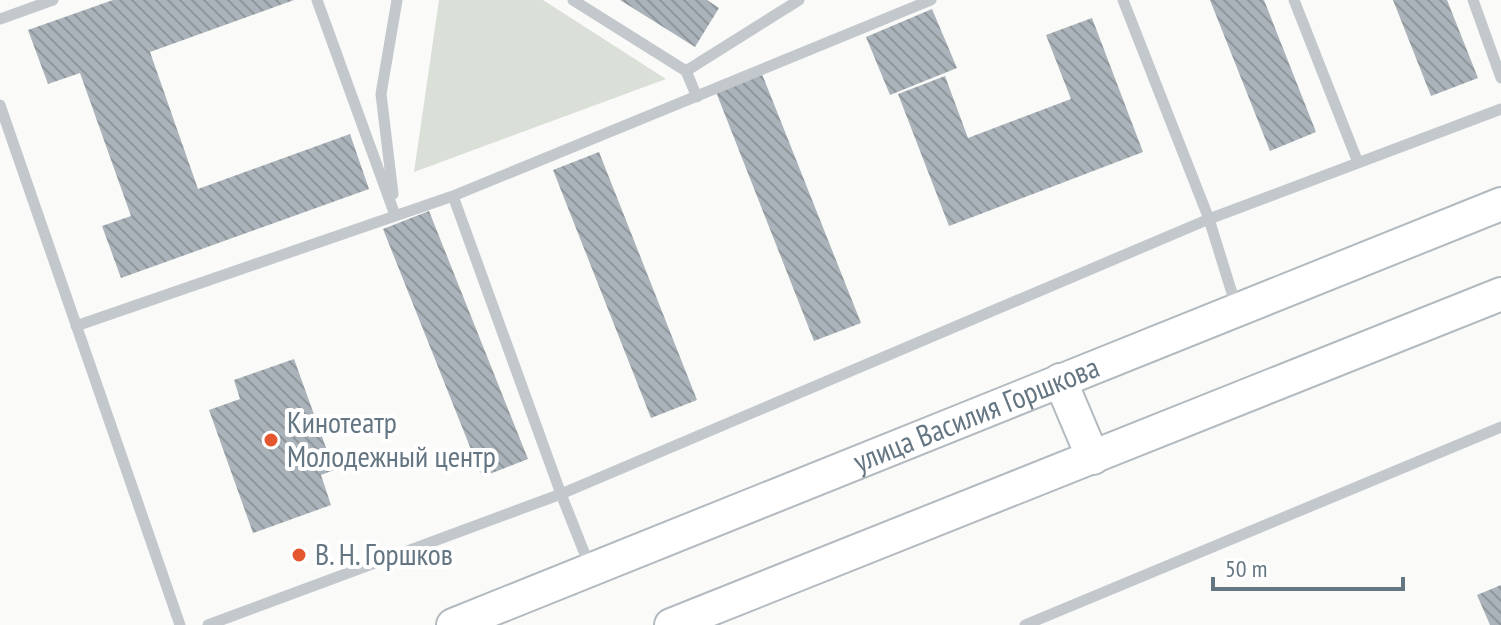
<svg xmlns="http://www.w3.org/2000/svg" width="1501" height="625" font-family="'PT Sans Narrow',sans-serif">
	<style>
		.green { fill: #dadfd7 }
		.building { fill: url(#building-back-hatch) }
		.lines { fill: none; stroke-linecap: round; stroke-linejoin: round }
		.secondary-casing { stroke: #b3babf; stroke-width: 36 }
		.lane { stroke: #c3c8cc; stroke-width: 11 }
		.secondary { stroke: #fff; stroke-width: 32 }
		.poi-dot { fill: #e4572e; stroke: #fff; stroke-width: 3 }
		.labels { text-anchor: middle; stroke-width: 8; stroke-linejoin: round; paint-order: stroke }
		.street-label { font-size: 30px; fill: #657683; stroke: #fff }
		.poi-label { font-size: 30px; fill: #657683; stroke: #fff; text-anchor: start }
	</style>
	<defs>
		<pattern id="building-back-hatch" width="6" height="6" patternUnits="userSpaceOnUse" patternTransform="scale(2)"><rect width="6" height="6" fill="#aab3b9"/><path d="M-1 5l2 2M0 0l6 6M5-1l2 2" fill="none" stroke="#8e969c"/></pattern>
	</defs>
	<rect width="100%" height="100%" fill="#fafaf8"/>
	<path class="green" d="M439,0H543L666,79L414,172Z"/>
	<path class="building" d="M113,0H294L150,52L198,189L350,134L369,189L121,278L102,226L131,216L80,73L48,84L28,30Z
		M620,0H707L719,8L695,47Z
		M1210,0H1264L1316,132L1270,151Z
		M1393,0H1447L1478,78L1431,96Z
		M932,9L957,68L890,95L866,37Z
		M1092,18L1143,152L949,226L898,94L945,76L968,138L1071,99L1046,35Z
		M762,74L861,323L814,341L716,92Z
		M599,152L697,400L651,418L553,170Z
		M429,211L528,459L482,477L383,229Z
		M294,359L334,470L321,475L331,505L253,533L209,410L240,399L234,380Z
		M1501,585V625H1490L1477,595Z"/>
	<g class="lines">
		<g class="secondary-casing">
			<g id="secondary">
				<path d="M1060,380L1093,458"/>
				<path id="s1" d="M453,625L1501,204"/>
				<path d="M671,625L1501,294"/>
			</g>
		</g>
		<path class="lane" d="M317,0L395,215
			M573,0L686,71L697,97
			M1123,0L1209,219L1236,306
			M1294,0L1357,160
			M1473,0L1501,78
			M0,19L53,0
			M686,71L799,0
			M0,105L180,625
			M393,194L381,94L397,0
			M76,326L453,196
			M590,567L561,494L1209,219L1501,109
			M208,625L561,494L453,196L931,0
			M1025,625L1501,427"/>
		<use href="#secondary" class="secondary"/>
	</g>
	<g class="poi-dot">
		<circle cx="271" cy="440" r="8"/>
		<circle cx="299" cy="555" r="8"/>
	</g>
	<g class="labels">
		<g class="street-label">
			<text dy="10" stroke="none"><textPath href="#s1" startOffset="564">улица Василия Горшкова</textPath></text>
		</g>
		<g class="poi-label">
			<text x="287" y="433">Кинотеатр<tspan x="287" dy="34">Молодежный центр</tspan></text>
			<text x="315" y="565">В. Н. Горшков</text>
		</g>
	</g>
	<path d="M1213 577v12h190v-12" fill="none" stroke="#657683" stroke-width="4"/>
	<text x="1225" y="577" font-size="24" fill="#657683" stroke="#ffffff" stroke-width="6" paint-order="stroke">50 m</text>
</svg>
